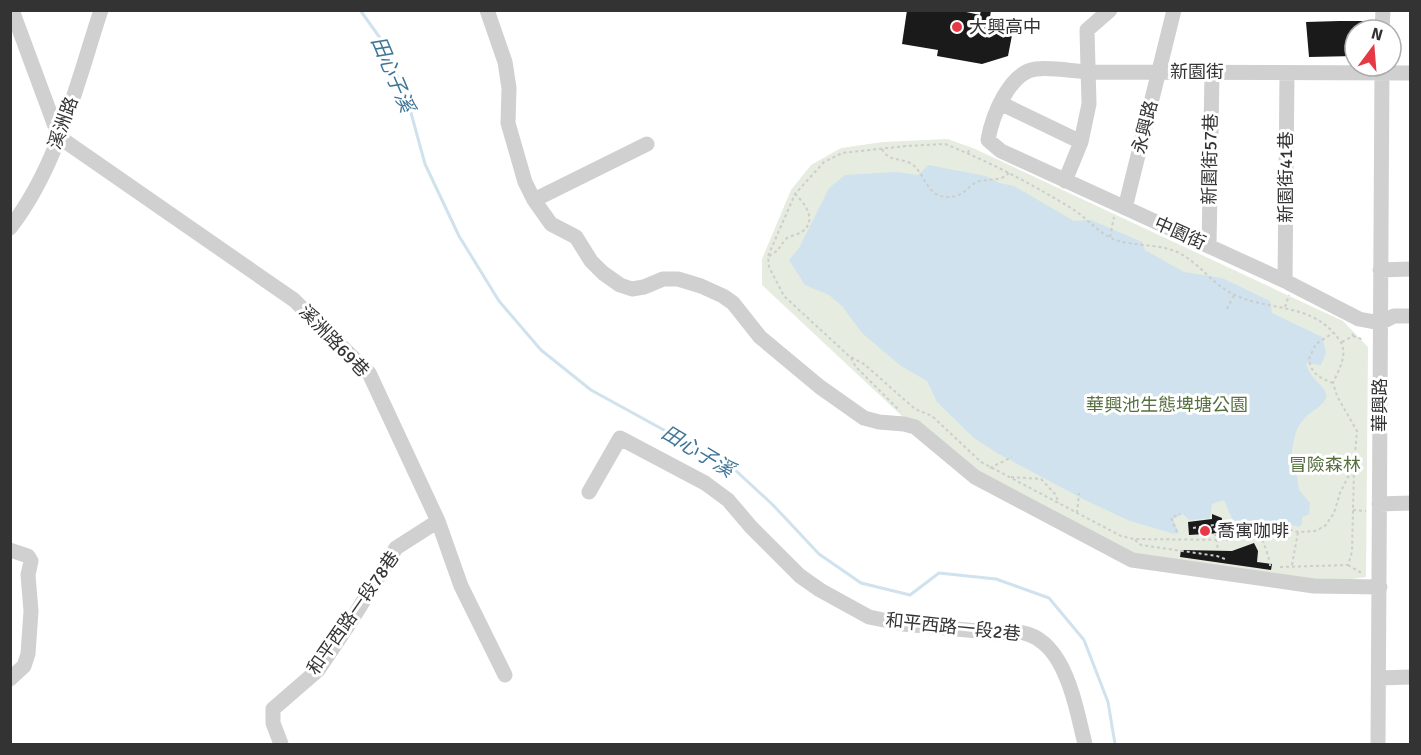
<svg xmlns="http://www.w3.org/2000/svg" width="1421" height="755" font-family="Signika,'Noto Sans TC',sans-serif">
	<style>
		.green { fill: #e6ecdf }
		.water { fill: #cfe2ee }
		.lines { fill: none; stroke-linecap: round; stroke-linejoin: round }
		.stream { stroke: #cfe2ee; stroke-width: 3 }
		.building { fill: #1a1a1a }
		.path { stroke: #cdcdcd; stroke-width: 2; stroke-dasharray: 3 3; stroke-linecap: butt }
		.minor { stroke: #d0d0d0; stroke-width: 15 }
		.path-bridge { stroke: #cdcdcd; stroke-width: 2; stroke-dasharray: 3 3; stroke-linecap: butt }
		.poi-dot { fill: #e63946; stroke: #fff; stroke-width: 2 }
		.labels { text-anchor: middle; stroke-width: 6; stroke-linejoin: round; paint-order: stroke }
		.poi-label { font-size: 18px; fill: #333; stroke: #fff; text-anchor: start }
		.street-label { font-size: 18px; fill: #333; stroke: #fff }
		.park-label { font-size: 18px; fill: #56703f; stroke: #fff }
		.water-label { font-size: 20px; font-style: italic; fill: #3f7597; stroke: #fff }
	</style>
	<rect width="100%" height="100%" fill="#fff"/>
	<path class="green" d="M948,139L975,149L1343,321L1368,347L1366,577L1345,580H1307L1151,558L1120,550L980,477L903,417L762,285V259L791,190L811,165L841,148L883,142Z"/>
	<path class="water" d="M928,165L986,176L999,183L1014,186L1074,221L1091,220L1142,242L1145,250L1184,272L1222,278L1270,301L1272,313L1322,337L1326,353L1321,365L1306,363C1310,380 1324,384 1326,394C1328,404 1311,411 1305,418C1293,430 1293,445 1291,462L1296,469L1299,490L1310,503L1309,514L1302,517V524L1299,527L1278,521L1262,526L1248,527L1233,521L1224,500L1212,504L1210,518L1189,520L1183,514L1173,519L1179,533L1175,534L1130,521L1085,500L997,453L974,438L937,402L927,381L901,366L862,333L842,306L829,295L805,285L789,260L799,248L829,188L845,175L896,172L918,175Z"/>
	<g class="lines">
		<path class="stream" d="M360,10L383,42L408,102L425,164L459,236L499,301L541,350L591,390L733,468L773,505L819,554L861,583L910,595L939,573L996,579L1049,598L1084,640L1108,702L1115,744"/>
	</g>
	<path class="building" d="M907,10H957L980,15L981,10H991L989,25L1013,30L1008,56L982,64L937,56L938,50L902,44Z
		M1339,21H1369V30H1355V56L1309,57L1306,22Z
		M1212,514L1222,518L1221,533L1189,535L1188,522L1212,519Z
		M1254,543L1258,551L1257,562L1272,564L1271,570L1180,557L1181,550L1232,551Z"/>
	<g class="lines">
		<path class="path" d="M945,144C990,162 1030,183 1071,208C1085,216 1095,230 1111,238C1133,248 1159,242 1181,254C1201,265 1213,285 1235,295C1271,312 1314,302 1340,341C1349,354 1338,371 1333,383L1337,396L1357,431L1354,465L1340,493L1334,513L1325,526L1315,531L1298,532L1279,526L1231,540L1134,539L1121,536L981,462L932,416L915,409L864,364L849,356L784,296L769,267L768,256L795,194L824,162L842,153L906,146Z
			M882,149C888,161 899,158 910,163C927,172 925,203 956,196C966,193 971,183 980,181C992,178 1001,182 1010,172
			M968,153L970,147
			M1110,237L1114,217
			M769,256C780,250 779,247 786,239C790,235 799,235 803,231C817,220 805,203 795,194
			M1285,307L1289,295
			M1227,309L1234,295
			M1353,336L1364,340
			M1342,342L1353,336L1352,331
			M851,358L856,367L900,411
			M1333,383C1320,378 1311,374 1309,359L1316,344L1333,333
			M990,468L1012,457
			M1011,477L1041,479L1055,494L1059,503
			M1353,510L1366,511
			M1077,513L1079,493
			M1193,528L1214,525L1215,533
			M1215,531H1219V521
			M1177,532L1171,518L1180,514
			M1261,534C1263,543 1271,560 1270,568
			M1135,540L1141,545L1217,556L1225,559
			M1292,565L1298,532
			M1348,565L1363,574
			M1280,567L1348,565L1352,552L1354,468"/>
		<path class="minor" d="M12,10L59,137L294,300L369,373L438,521L461,586L505,675
			M487,10L505,62L509,88L508,123L525,182L534,200L551,224L576,237L591,261L603,273L620,285L632,289L644,287L663,279H678L701,286L723,296L733,303L760,337L820,387L864,418L879,422L904,424L915,427L975,477L1132,560L1314,586L1380,587
			M1382,30L1383,10
			M1410,73L1088,72C1071,71 1052,67 1036,69C1009,72 992,117 988,140L1001,151L1285,281L1359,319L1380,323L1394,316H1410
			M1000,103L1081,142
			M1065,181L1081,142L1089,104L1087,30L1110,10
			M534,200L647,144
			M1125,208L1174,10
			M10,228C58,166 77,83 101,10
			M1209,246L1212,72
			M1380,270L1410,269
			M1285,281L1287,73
			M589,492L620,438L705,483L728,500L751,527L800,576L820,590L869,617L903,624L999,633C1063,620 1074,701 1085,744
			M1379,504L1410,503
			M10,550L28,556L31,561L28,575L31,611L28,654L24,666L10,679
			M1379,678L1410,677
			M281,744L273,723V709L318,670L351,621L396,548L438,521
			M1378,744L1382,66"/>
		<path class="path-bridge" d="M1215,533L1218,550"/>
	</g>
	<g class="poi-dot">
		<circle cx="957" cy="27" r="6"/>
		<circle cx="1205" cy="531" r="6"/>
	</g>
	<g class="labels">
		<g class="poi-label">
			<text x="969" y="33">大興高中</text>
			<text x="1217" y="537">喬寓咖啡</text>
		</g>
		<g class="street-label">
			<text x="1197" y="78">新園街</text>
			<text transform="translate(63 123) rotate(-70)" y="6">溪洲路</text>
			<text transform="translate(1145 127) rotate(-76)" y="6">永興路</text>
			<text transform="translate(1210 159) rotate(-89)" y="6">新園街57巷</text>
			<text transform="translate(1286 177) rotate(-90)" y="6">新園街41巷</text>
			<text transform="translate(1180 233) rotate(24)" y="6">中園街</text>
			<text transform="translate(334 341) rotate(46)" y="6">溪洲路69巷</text>
			<text transform="translate(1380 405) rotate(-90)" y="6">華興路</text>
			<text transform="translate(353 613) rotate(-55)" y="6">和平西路一段78巷</text>
			<text transform="translate(953 627) rotate(6)" y="6">和平西路一段2巷</text>
		</g>
		<g class="park-label">
			<text x="1167" y="411">華興池生態埤塘公園</text>
			<text x="1325" y="471">冒險森林</text>
		</g>
		<g class="water-label">
			<text transform="translate(393 74) rotate(67)" y="7">田心子溪</text>
			<text transform="translate(698 451) rotate(31)" y="7">田心子溪</text>
		</g>
	</g>
	<rect width="1421" height="755" fill="none" stroke="#333333" stroke-width="24"/>
	<g transform="translate(1373 48) rotate(16)"><circle r="28" fill="#ffffff" stroke="#adadad" stroke-width="1.5"/>
	<path d="M0-4.5L10 22L0 15L-10 22Z" fill="#e63946"/>
	<text y="-9" font-size="16" font-weight="bold" text-anchor="middle" fill="#333333">N</text>
	</g>
</svg>
